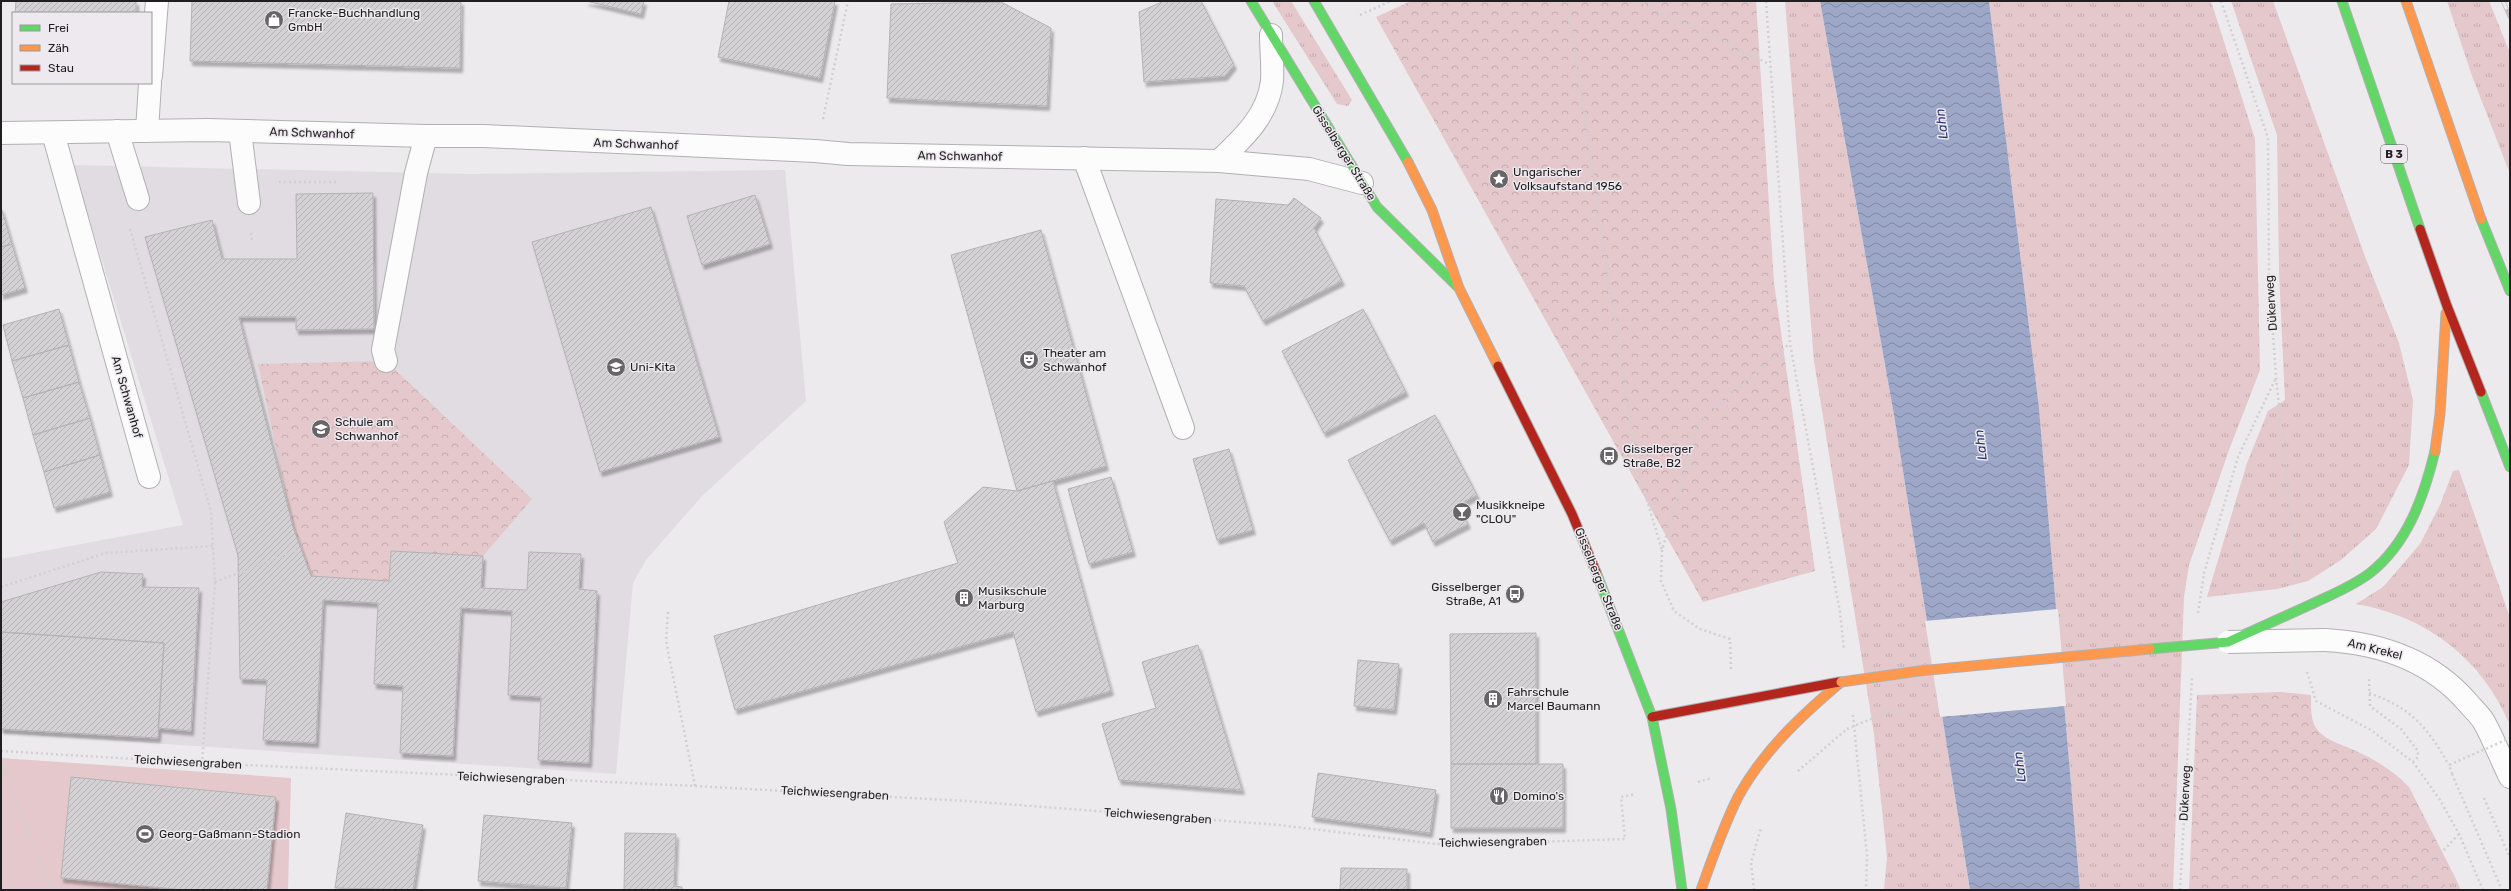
<svg xmlns="http://www.w3.org/2000/svg" width="2511" height="891" font-family="Rubik,sans-serif">
	<style>
		.built { fill: #e1dbe2 }
		.grass { fill: url(#grass-tufts) }
		.park { fill: url(#park-crowns) }
		.pitch { fill: #e4c8cb }
		.water { fill: url(#water-waves) }
		.pier { fill: #eceaed }
		.building { fill: url(#building-hatch); stroke: #b4b2b4; filter: url(#shadow) }
		.lines { fill: none; stroke-linecap: round; stroke-linejoin: round }
		.lane-casing { stroke: #b1b0b2; stroke-width: 24 }
		.street-casing { stroke: #b1b0b2; stroke-width: 24 }
		.fast-casing { stroke: #b1b0b2; stroke-width: 11 }
		.slow-casing { stroke: #b1b0b2; stroke-width: 11 }
		.jam-casing { stroke: #b1b0b2; stroke-width: 11 }
		.path { stroke: #d1d0d1; stroke-width: 2.5; stroke-dasharray: 2 3; stroke-linecap: butt }
		.lane { stroke: #fcfcfc; stroke-width: 22 }
		.street { stroke: #fcfcfc; stroke-width: 22 }
		.fast { stroke: #63d668; stroke-width: 9 }
		.slow { stroke: #ff974d; stroke-width: 9 }
		.jam { stroke: #b3261e; stroke-width: 9 }
		.rail-casing { stroke: #c2c1c2; stroke-width: 4.5 }
		.rail { stroke: #ede9ee; stroke-width: 3; stroke-dasharray: 9; stroke-linecap: butt }
		.street-bridge-casing { stroke: #b1b0b2; stroke-width: 24; stroke-linecap: butt }
		.fast-bridge-casing { stroke: #b1b0b2; stroke-width: 11; stroke-linecap: butt }
		.slow-bridge-casing { stroke: #b1b0b2; stroke-width: 11; stroke-linecap: butt }
		.path-bridge { stroke: #d1d0d1; stroke-width: 2.5; stroke-dasharray: 2 3; stroke-linecap: butt }
		.street-bridge { stroke: #fcfcfc; stroke-width: 22 }
		.fast-bridge { stroke: #63d668; stroke-width: 9 }
		.slow-bridge { stroke: #ff974d; stroke-width: 9 }
		.labels { text-anchor: middle; stroke-width: 3; stroke-linejoin: round; paint-order: stroke }
		.shield { fill: #ede9ee; stroke: #5e5b5e; stroke-width: 1 }
		.shield-label { font-size: 11px; font-weight: bold; fill: #201e20 }
		.poi-label { font-size: 12px; fill: #201e20; stroke: #ede9ee; text-anchor: start }
		.street-label { font-size: 12px; fill: #201e20; stroke: #ede9ee }
		.water-label { font-size: 13px; font-style: italic; fill: #24336e; stroke: #ede9ee }
	</style>
	<defs>
		<pattern id="grass-tufts" width="24" height="20" patternUnits="userSpaceOnUse"><rect width="24" height="20" fill="#e4c8cb"/><path d="M3 7l-1-3M5 7V3M7 7l1-3M15 17l-1-3M17 17v-4M19 17l1-3" fill="none" stroke="#c3abae"/></pattern>
		<pattern id="park-crowns" width="20" height="18" patternUnits="userSpaceOnUse"><rect width="20" height="18" fill="#e4c8cb"/><path d="M2 6a3 3 0 1 1 6 0M12 15a3 3 0 1 1 6 0" fill="none" stroke="#c3abae"/></pattern>
		<pattern id="water-waves" width="16" height="10" patternUnits="userSpaceOnUse"><rect width="16" height="10" fill="#9da8c9"/><path d="M0 5q4-4 8 0t8 0" fill="none" stroke="#8088a3"/></pattern>
		<pattern id="building-hatch" width="6" height="6" patternUnits="userSpaceOnUse"><rect width="6" height="6" fill="#d3d1d3"/><path d="M-1 1l2-2M0 6l6-6M5 7l2-2" fill="none" stroke="#b5b3b5"/></pattern>
		<filter id="shadow"><feDropShadow dx="2.5" dy="4.5" stdDeviation="1" flood-color="#0004"/></filter>
	</defs>
	<rect width="100%" height="100%" fill="#eceaed"/>
	<path class="built" d="M73,165L470,174L785,170L806,401L702,496L646,560L633,583L616,774L1,733V559L183,525Z"/>
	<path class="grass" d="M1272,1H1291L1352,100L1348,106L1337,104Z
		M1785,1H1820L1894,415L1970,890H1884L1887,857L1874,734L1814,361Z
		M1989,1H2211L2255,139L2260,370L2229,450L2189,565L2184,597L2173,890H2080L2039,408Z
		M2231,1H2273L2366,259L2399,343L2413,400L2409,465L2376,529L2341,560L2308,581L2277,589L2207,597L2247,463L2268,411L2285,400L2279,272L2277,135Z
		M2447,1H2489L2510,53V174L2472,76Z
		M2459,470L2510,618V725C2482,659 2427,616 2356,604L2383,587L2420,544L2440,505L2453,471Z
		M2454,875L2461,890H2441Z"/>
	<path class="park" d="M1411,1H1756L1774,283L1815,571L1703,602L1376,17Z
		M386,361L532,499L483,556L389,581L311,576L293,527L258,364Z
		M2281,692L2311,695C2311,705 2310,719 2316,728C2326,742 2343,744 2358,752C2376,760 2395,772 2409,787L2454,875L2441,890H2189L2197,695Z"/>
	<path class="pitch" d="M1,758L291,778L288,890H1Z"/>
	<path class="water" d="M1820,1H1989L2039,408L2080,890H1970L1894,415Z"/>
	<path class="pier" d="M2058,609L2066,706L1940,717L1925,621Z"/>
	<path class="building" d="M16,1H136V13H15Z
		M192,1H461L460,68L190,61Z
		M586,1H644L641,14Z
		M729,1H835L820,78L718,57Z
		M1164,1H1201L1234,65L1225,76L1144,82L1139,12Z
		M1001,2L1051,28L1047,106L887,98L891,4Z
		M373,193L374,329L296,330V317H239L293,527L311,576L389,581L391,551L483,556L481,588L527,590L529,552L581,554L579,589L597,591L589,763L538,760L541,697L508,695L512,611L461,608L453,756L400,753L403,686L374,684L378,603L323,600L316,743L263,740L267,680L240,679L238,555L145,237L212,220L222,259H297L296,194Z
		M755,195L770,244L702,265L687,216Z
		M1294,198L1321,218L1314,228L1342,281L1263,321L1244,286L1210,283L1216,199L1288,205Z
		M1,207L12,244L1,247Z
		M651,207L719,437L600,472L532,242Z
		M1041,230L1106,466L1017,491L951,255Z
		M12,244L25,288L1,295V247Z
		M59,309L69,345L12,361L3,325Z
		M1363,309L1406,392L1324,433L1282,351Z
		M69,345L79,382L23,398L12,361Z
		M79,382L90,418L33,435L23,398Z
		M1435,415L1477,495L1458,505L1468,524L1433,542L1424,523L1390,541L1348,460Z
		M90,418L100,455L44,472L33,435Z
		M1229,449L1253,530L1217,540L1193,459Z
		M100,455L110,492L54,508L44,472Z
		M1111,477L1133,552L1089,564L1068,489Z
		M1053,481L1111,691L1036,712L1013,632L735,710L714,636L958,563L944,522L983,487L1017,491Z
		M101,572L143,574L142,587L199,588L191,731L158,728L164,643L1,632V602Z
		M1,632L164,643L158,738L1,729Z
		M1536,633V764H1451L1450,634Z
		M1198,645L1242,790L1119,780L1102,724L1156,708L1142,662Z
		M1358,660L1399,664L1394,710L1354,706Z
		M1451,764H1563V828H1451Z
		M1318,773L1436,790L1430,833L1312,817Z
		M71,777L276,797L267,890H184L61,878Z
		M346,813L423,825L413,890L335,888Z
		M484,815L572,823L566,888L478,881Z
		M625,833L676,834L674,886L682,887V890H624Z
		M1341,868L1407,869V890H1340Z"/>
	<g class="lines">
		<g class="lane-casing">
			<path id="lane" d="M151,76L157,1
				M117,131L138,199
				M147,131L150,83
				M240,131L249,203
				M53,133L149,477
				M1084,158L1183,428
				M386,361L383,350L416,173L426,136"/>
		</g>
		<g class="street-casing">
			<path id="street" d="M1,133L208,130L426,136H484L815,151L848,154L1219,161L1309,169L1362,183
				M1219,161C1242,139 1268,116 1272,81C1273,66 1271,50 1271,35
				M2325,640C2380,643 2432,661 2468,703C2473,709 2480,715 2484,722C2494,740 2501,759 2510,777"/>
		</g>
		<g class="fast-casing">
			<path id="fast" d="M1251,1L1377,207L1457,286
				M1314,1L1408,162
				M2342,1L2420,229
				M2481,219L2510,291
				M2481,392L2510,467
				M1596,572L1652,717L1671,809L1682,890
				M2314,603C2333,594 2353,586 2370,573C2408,543 2424,496 2435,451"/>
		</g>
		<g class="slow-casing">
			<path id="slow" d="M2406,1L2481,219
				M1408,162L1432,210L1459,288L1498,366
				M2435,451L2440,414L2446,313
				M1701,890C1712,859 1723,827 1738,797C1763,751 1802,715 1841,682"/>
		</g>
		<g class="jam-casing">
			<path id="jam" d="M2420,229L2447,306L2481,392
				M1498,366L1572,514L1596,572
				M1652,717L1839,682"/>
		</g>
		<path class="path" d="M1567,1L1638,471L1662,550
			M1639,1L1769,64
			M1766,1L1790,344L1840,612L1844,649
			M2221,1L2268,138L2269,276L2276,377L2297,575
			M1360,15L1391,1
			M823,119L848,1
			M279,182H337
			M130,229L211,512L215,582L202,763
			M251,233L252,242
			M215,582L301,549
			M1,587L106,553L213,546
			M668,612L666,641L695,786
			M2198,613L2204,573L2238,457L2276,378
			M1731,669L1730,639L1700,629L1674,611L1661,581L1662,550L1700,421L1789,344
			M2307,672L2316,701L2371,730L2413,762L2440,800L2459,834L2483,890
			M2369,679L2370,706L2401,729L2418,751V757L2413,762
			M2369,693C2413,709 2426,726 2449,765
			M1853,715L1867,855L1866,890
			M1,751L202,763L695,786L966,801L1279,825L1445,845L1625,839L1621,797L1636,794
			M1,758L6,777L52,890
			M1798,771L1847,729
			M2452,774L2502,890
			M1698,782L1712,778
			M2484,798L2510,858
			M1754,890L1751,863L1761,828
			M2180,890L2192,677
			M2406,890L2459,834"/>
		<use href="#lane" class="lane"/>
		<use href="#street" class="street"/>
		<use href="#fast" class="fast"/>
		<use href="#slow" class="slow"/>
		<use href="#jam" class="jam"/>
		<g class="rail-casing">
			<path id="rail" d="M2503,1L2510,17"/>
		</g>
		<use href="#rail" class="rail"/>
		<g class="street-bridge-casing">
			<path id="street-bridge" d="M2228,642L2325,640"/>
		</g>
		<g class="fast-bridge-casing">
			<path id="fast-bridge" d="M2228,642L2314,603
				M2150,649L2228,642"/>
		</g>
		<g class="slow-bridge-casing">
			<path id="slow-bridge" d="M1841,682L1919,671L2150,649"/>
		</g>
		<path class="path-bridge" d="M1847,729L1883,714L1903,708
			M2452,774L2449,765L2510,738"/>
		<use href="#street-bridge" class="street-bridge"/>
		<use href="#fast-bridge" class="fast-bridge"/>
		<use href="#slow-bridge" class="slow-bridge"/>
	</g>
	<defs>
		<g id="shop-disc" transform="scale(1)"><circle r="9.5" fill="#676568" stroke="#ede9ee"/><path d="M-5-2.5h2.3a2.7 3.5 0 0 1 5.4 0H5L5.5 6h-11ZM-1.5-2.5h3a1.5 2.3 0 0 0-3 0Z" fill="#fff"/></g>
		<g id="sight-disc" transform="scale(1)"><circle r="9.5" fill="#676568" stroke="#ede9ee"/><path d="M0-6L1.8-2.2L6-1.7L2.9 1.2L3.7 5.4L0 3.3L-3.7 5.4L-2.9 1.2L-6-1.7L-1.8-2.2Z" fill="#fff"/></g>
		<g id="theatre-disc" transform="scale(1)"><circle r="9.5" fill="#676568" stroke="#ede9ee"/><path d="M-5-5.5Q0-4 5-5.5V0Q5 5 0 6Q-5 5-5 0ZM-3.3-2.5H-1v1.5H-3.3ZM1-2.5H3.3v1.5H1ZM-2.8 1Q0 5.5 2.8 1Z" fill="#fff"/></g>
		<g id="school-disc" transform="scale(1)"><circle r="9.5" fill="#676568" stroke="#ede9ee"/><path d="M0-5L7-2L0 1L-7-2ZM-4 1L0 2.5L4 1V4Q0 6-4 4Z" fill="#fff"/></g>
		<g id="bus-disc" transform="scale(1)"><circle r="9.5" fill="#676568" stroke="#ede9ee"/><path d="M-5-6H5V4H4V6H2V4H-2V6H-4V4H-5ZM-3.5-4V0h7V-4ZM-3.5 1.2v1.5H-2V1.2ZM2 1.2v1.5H3.5V1.2Z" fill="#fff"/></g>
		<g id="bar-disc" transform="scale(1)"><circle r="9.5" fill="#676568" stroke="#ede9ee"/><path d="M-6-5H6L.8 .8V4.5H3.5V6h-7V4.5H-.8V.8Z" fill="#fff"/></g>
		<g id="building-disc" transform="scale(1)"><circle r="9.5" fill="#676568" stroke="#ede9ee"/><path d="M-4-6H4V6H1V3H-1V6H-4ZM-2.5-4.3h1.7v1.8h-1.7ZM.8-4.3h1.7v1.8H.8ZM-2.5-1h1.7V.8h-1.7ZM.8-1h1.7V.8H.8Z" fill="#fff"/></g>
		<g id="restaurant-disc" transform="scale(1)"><circle r="9.5" fill="#676568" stroke="#ede9ee"/><path d="M-5-6h1v4h1v-4h1v4h1v-4h1v5L-1.5 .5V6h-2V.5L-5-1ZM5-6V6H3V1.5H1.5Q1.5-4 5-6Z" fill="#fff"/></g>
		<g id="stadium-disc" transform="scale(1)"><circle r="9.5" fill="#676568" stroke="#ede9ee"/><path d="M0-5a6.5 5 0 1 0 0 10a6.5 5 0 1 0 0-10ZM-3.5-1.8h7v3.6h-7Z" fill="#fff"/></g>
	</defs>
	<g fill-rule="evenodd">
		<use href="#shop-disc" x="274" y="20"/>
		<use href="#sight-disc" x="1499" y="179"/>
		<use href="#theatre-disc" x="1029" y="360"/>
		<use href="#school-disc" x="616" y="367"/>
		<use href="#school-disc" x="321" y="429"/>
		<use href="#bus-disc" x="1609" y="456"/>
		<use href="#bar-disc" x="1462" y="512"/>
		<use href="#bus-disc" x="1515" y="594"/>
		<use href="#building-disc" x="964" y="598"/>
		<use href="#building-disc" x="1493" y="699"/>
		<use href="#restaurant-disc" x="1499" y="796"/>
		<use href="#stadium-disc" x="145" y="834"/>
	</g>
	<g class="labels">
		<rect class="shield" x="2381" y="145" width="26" height="18" rx="3"/>
		<g class="shield-label">
			<text x="2394" y="158">B 3</text>
		</g>
		<g class="poi-label">
			<text x="288" y="17">Francke-Buchhandlung<tspan x="288" dy="14">GmbH</tspan></text>
			<text x="1513" y="176">Ungarischer<tspan x="1513" dy="14">Volksaufstand 1956</tspan></text>
			<text x="1043" y="357">Theater am<tspan x="1043" dy="14">Schwanhof</tspan></text>
			<text x="630" y="371">Uni-Kita</text>
			<text x="335" y="426">Schule am<tspan x="335" dy="14">Schwanhof</tspan></text>
			<text x="1623" y="453">Gisselberger<tspan x="1623" dy="14">Straße, B2</tspan></text>
			<text x="1476" y="509">Musikkneipe<tspan x="1476" dy="14">"CLOU"</tspan></text>
			<text x="1501" y="591" text-anchor="end">Gisselberger<tspan x="1501" dy="14">Straße, A1</tspan></text>
			<text x="978" y="595">Musikschule<tspan x="978" dy="14">Marburg</tspan></text>
			<text x="1507" y="696">Fahrschule<tspan x="1507" dy="14">Marcel Baumann</tspan></text>
			<text x="1513" y="800">Domino's</text>
			<text x="159" y="838">Georg-Gaßmann-Stadion</text>
		</g>
		<g class="street-label">
			<text transform="translate(312 133) rotate(2)" y="4">Am Schwanhof</text>
			<text transform="translate(636 144) rotate(2)" y="4">Am Schwanhof</text>
			<text transform="translate(1344 153) rotate(58)" y="4">Gisselberger Straße</text>
			<text transform="translate(960 156) rotate(1)" y="4">Am Schwanhof</text>
			<text transform="translate(2271 303) rotate(-94)" y="4">Dükerweg</text>
			<text transform="translate(127 397) rotate(74)" y="4">Am Schwanhof</text>
			<text transform="translate(1599 579) rotate(68)" y="4">Gisselberger Straße</text>
			<text transform="translate(2375 649) rotate(14)" y="4">Am Krekel</text>
			<text transform="translate(188 762) rotate(3)" y="4">Teichwiesengraben</text>
			<text transform="translate(511 778) rotate(2)" y="4">Teichwiesengraben</text>
			<text transform="translate(835 793) rotate(3)" y="4">Teichwiesengraben</text>
			<text transform="translate(2185 793) rotate(-87)" y="4">Dükerweg</text>
			<text transform="translate(1158 816) rotate(4)" y="4">Teichwiesengraben</text>
			<text transform="translate(1493 842) rotate(-1)" y="4">Teichwiesengraben</text>
		</g>
		<g class="water-label">
			<text transform="translate(1941 124) rotate(-97)" y="5">Lahn</text>
			<text transform="translate(1980 445) rotate(-97)" y="5">Lahn</text>
			<text transform="translate(2019 767) rotate(-97)" y="5">Lahn</text>
		</g>
	</g>
	<rect width="2511" height="891" fill="none" stroke="#201e20" stroke-width="4"/>
	<rect x="12" y="12" width="140" height="72" fill="#ede9ee" stroke="#9b989c"/>
	<rect x="20" y="25" width="20" height="6" fill="#63d668" stroke="#9b989c"/>
	<text x="48" y="32" font-size="12" fill="#201e20">Frei</text>
	<rect x="20" y="45" width="20" height="6" fill="#ff974d" stroke="#9b989c"/>
	<text x="48" y="52" font-size="12" fill="#201e20">Zäh</text>
	<rect x="20" y="65" width="20" height="6" fill="#b3261e" stroke="#9b989c"/>
	<text x="48" y="72" font-size="12" fill="#201e20">Stau</text>
</svg>
